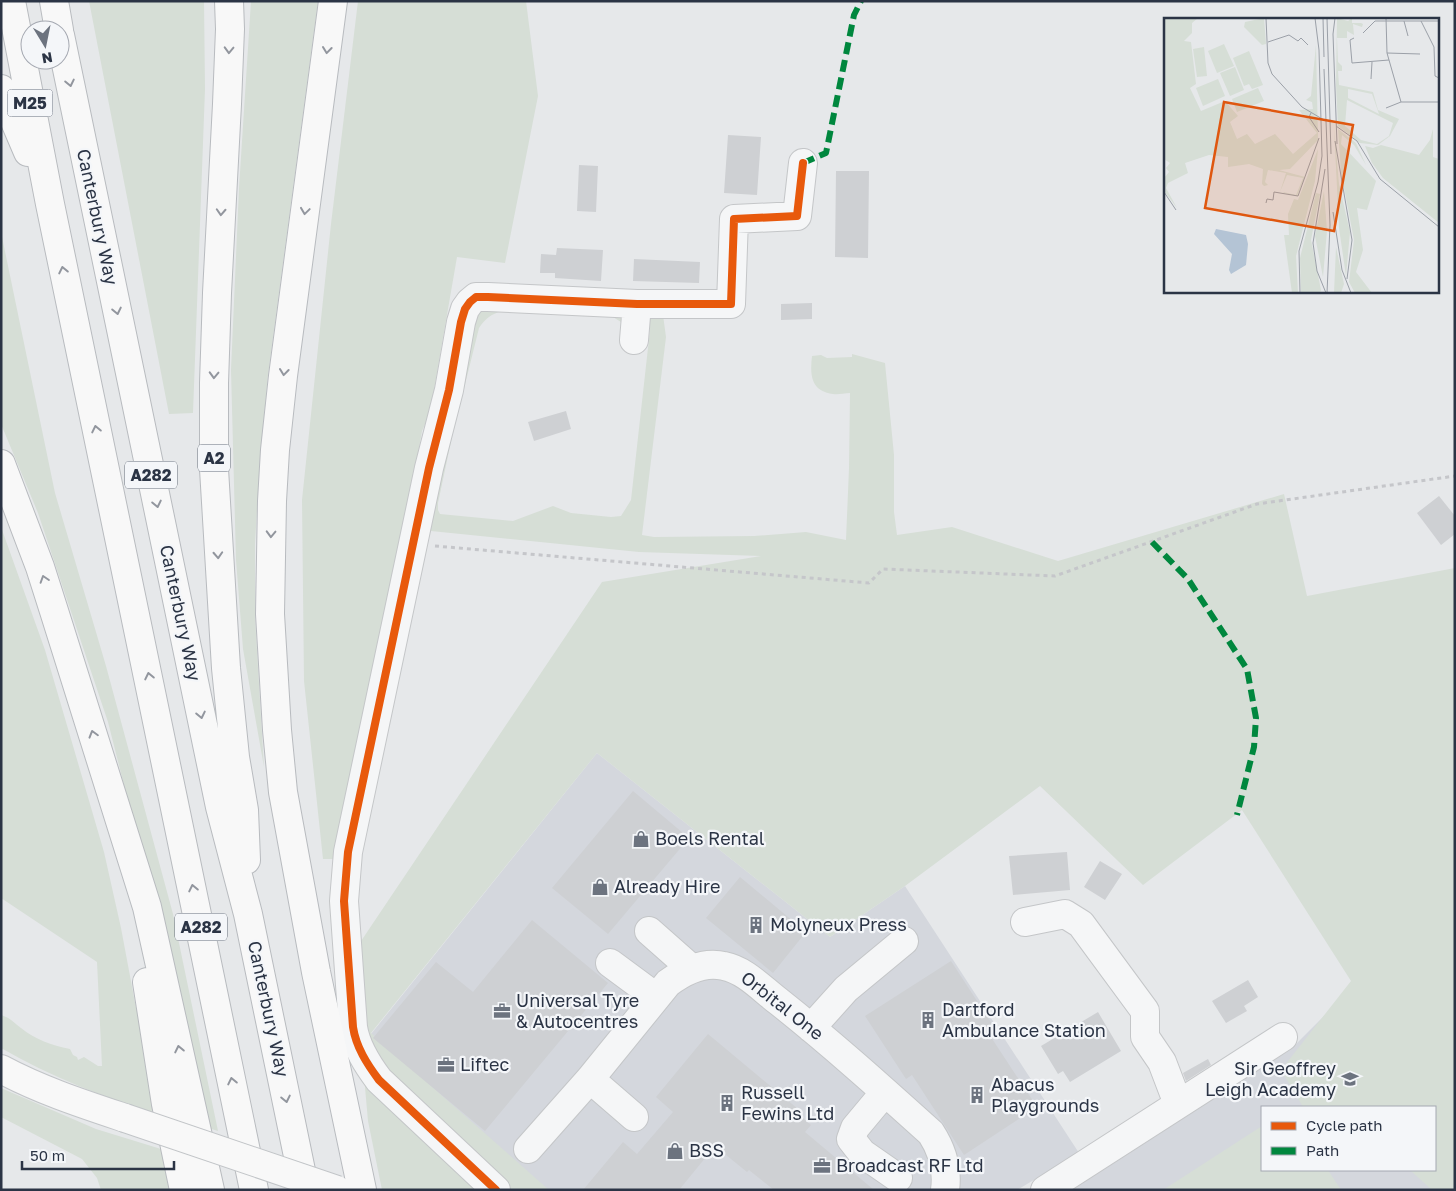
<svg xmlns="http://www.w3.org/2000/svg" width="1456" height="1191" font-family="'Golos Text',sans-serif">
	<style>
		.built { fill: #d4d7dd; fill-rule: evenodd }
		.green { fill: #d6ded6 }
		.building { fill: #ced0d3 }
		.lines { fill: none; stroke-linecap: round; stroke-linejoin: round }
		.minor-casing { stroke: #c4c6c8; stroke-width: 30 }
		.major-casing { stroke: #c2c5c8; stroke-width: 30 }
		.highway-casing { stroke: #b8bbbf; stroke-width: 30 }
		.path { stroke: #c5c6ca; stroke-width: 3; stroke-dasharray: 4 4; stroke-linecap: butt }
		.minor { stroke: #f5f6f7; stroke-width: 28 }
		.major { stroke: #f8f8f8; stroke-width: 28 }
		.highway { stroke: #f8f8f8; stroke-width: 28 }
		.major-bridge-casing { stroke: #c2c5c8; stroke-width: 30; stroke-linecap: butt }
		.major-bridge { stroke: #f8f8f8; stroke-width: 28 }
		.quiet { stroke: #00873e; stroke-width: 6; stroke-dasharray: 12 6; stroke-linecap: butt }
		.cycleway-casing { stroke: #f4f6f9; stroke-width: 11 }
		.cycleway { stroke: #e8590c; stroke-width: 8 }
		.oneway { stroke: #92969e }
		.labels { text-anchor: middle; stroke-width: 4.5; stroke-linejoin: round; paint-order: stroke }
		.shield { fill: #f4f6f9; stroke: #676e7b; stroke-width: 1 }
		.shield-label { font-size: 16px; font-weight: bold; fill: #2b3445 }
		.street-label { font-size: 18px; fill: #2b3445; stroke: #f4f6f9 }
		.poi-label { font-size: 18px; fill: #2b3445; stroke: #f4f6f9; text-anchor: start }
		.inset-road { fill: none; stroke: #9ba0a8; stroke-width: 1 }
		.view { fill: #df570f; fill-opacity: 0.15; stroke: #df570f; stroke-width: 2.5 }
		.inset-edge { fill: none; stroke: #2b3445; stroke-width: 2.5 }
	</style>
	<rect width="100%" height="100%" fill="#e6e8ea"/>
	<path class="built" d="M597,753L830,937L905,886L1079,1153L1017,1190H545L367,1039Z
		M1455,917V1190H1072L1290,1050L1352,988ZM1262,1107H1435V1170H1262Z"/>
	<path class="green" d="M89,1H204L205,89L193,413L169,414Z
		M251,1H318L268,375L260,458L255,544V617L264,767L243,649L236,560L231,370L239,188Z
		M358,1H526L538,96L505,263L457,257L430,413L422,431L413,484L338,859H323L304,681L302,500L331,224Z
		M1,232L55,493L106,666L173,914L218,1131L205,1127L162,935L108,722L38,513L1,424Z
		M475,310H624L631,323L621,322L613,317L502,311C491,314 485,319 479,328L452,437L438,503V510L440,514L513,521L553,506L571,513L611,517L621,516L631,500L650,330V322L644,321L646,317L663,315L666,337L642,535L654,537L754,536L806,532L846,540L849,468L850,393C844,393 838,395 833,394C810,391 810,374 812,356L821,355L827,358L852,357V354L885,363L894,455V512L897,535L952,527L1058,561L1284,494L1307,596L1455,568V1190H1432L1410,1170H1435V1107H1303L1281,1070L1351,981L1242,810L1143,885L1040,786L905,886L830,937L597,753L371,1033L549,1190H382L368,1121L353,953L602,582L761,556L639,552L421,530Z
		M1,527L45,650L104,852L121,928L136,1008L148,1044L158,1114C104,1098 50,1076 1,1048V1015C11,1018 14,1023 21,1028C36,1040 51,1045 70,1049L73,1055L77,1057L78,1060L84,1057L98,1066H102L97,962L1,898Z
		M1,1088L96,1129L161,1149L169,1190H101L97,1178L82,1159L1,1117Z
		M1262,1126V1170H1328L1341,1190H1163Z"/>
	<path class="building" d="M728,135L761,137L757,195L724,193Z
		M579,165L598,166L596,212L577,211Z
		M836,171H869L868,258L835,257Z
		M557,248L603,250L601,281L555,278V273H540L541,254L556,255Z
		M634,259L700,262L699,283L633,281Z
		M812,303V319L781,320V304Z
		M566,411L571,429L534,441L528,422Z
		M1439,496L1455,516V534L1441,545L1417,513Z
		M633,791L689,838L608,934L552,888Z
		M1067,852L1070,890L1013,895L1009,856Z
		M1100,861L1122,874L1105,900L1084,887Z
		M740,877L806,932L773,973L706,918Z
		M532,920L608,983L485,1131L373,1038L436,962L473,992Z
		M951,961L992,1024L985,1028L1037,1107L964,1155L912,1075L906,1079L865,1016Z
		M1248,980L1258,997L1244,1006L1247,1011L1226,1023L1212,1001Z
		M1098,1012L1121,1051L1070,1082L1063,1071L1058,1074L1041,1046Z
		M708,1034L798,1109L796,1112L811,1125L805,1132L874,1190H774L749,1170L747,1172L715,1146L679,1190H583L623,1142L637,1154L673,1112L656,1097Z
		M1208,1059L1211,1065L1186,1081L1183,1073Z"/>
	<g class="lines">
		<g class="minor-casing">
			<path id="minor" d="M634,340L637,304
				M1025,922L1065,914L1081,924L1145,1011V1037L1162,1062L1178,1104
				M649,931L692,969
				M610,963L656,997
				M811,1028L846,989L904,941
				M590,1079L634,1117
				M885,1092L855,1128L851,1139L862,1153L898,1178
				M528,1149L590,1079L668,983C684,971 704,961 724,966C745,970 762,989 778,1001C831,1043 881,1088 931,1133C942,1150 948,1169 945,1190
				M496,1190L379,1080C367,1064 356,1047 353,1027L344,901L348,852L429,468L449,390L461,322L465,309L470,302L476,297H488L637,304H731L734,219L797,216L803,163
				M1045,1190L1283,1037"/>
		</g>
		<g class="major-casing">
			<path id="major" d="M1,1069C40,1090 83,1104 125,1118"/>
		</g>
		<g class="highway-casing">
			<path id="highway" d="M11,1L50,204L254,1190
				M54,1L59,30
				M229,1L230,29L227,104L217,293L214,383V469L226,668L235,757L244,810L246,860
				M333,1L283,376L275,450L272,501L270,614L277,730L283,792L316,972L362,1190
				M60,35L220,807L248,914L305,1190
				M1,89L28,152
				M1,464L40,567L54,611L147,907L210,1190
				M147,982L166,1104L184,1190"/>
		</g>
		<path class="path" d="M435,546L869,583L883,569L1055,576L1257,504L1455,476"/>
		<use href="#minor" class="minor"/>
		<use href="#major" class="major"/>
		<use href="#highway" class="highway"/>
		<g class="major-bridge-casing">
			<path id="major-bridge" d="M125,1118L337,1190"/>
		</g>
		<use href="#major-bridge" class="major-bridge"/>
		<path class="quiet" d="M803,163L826,153L854,15L861,1
			M1152,542L1188,579L1247,669L1256,718L1254,747L1237,815"/>
		<g class="cycleway-casing">
			<path id="cycleway" d="M496,1190L379,1080C367,1064 356,1047 353,1027L344,901L348,852L429,468L449,390L461,322L465,309L470,302L476,297H488L637,304H731L734,219L797,216L803,163"/>
		</g>
		<use href="#cycleway" class="cycleway"/>
	</g>
	<defs><path id="oneway-chevron" d="M-2-3.5L2.5 0L-2 3.5" fill="none" stroke-width="1.6" stroke-linecap="round" stroke-linejoin="round" transform="scale(1.25)"/></defs>
	<g class="oneway">
		<use href="#oneway-chevron" transform="translate(229 50) rotate(92)"/>
		<use href="#oneway-chevron" transform="translate(327 50) rotate(97)"/>
		<use href="#oneway-chevron" transform="translate(70 83) rotate(78)"/>
		<use href="#oneway-chevron" transform="translate(305 211) rotate(98)"/>
		<use href="#oneway-chevron" transform="translate(221 212) rotate(93)"/>
		<use href="#oneway-chevron" transform="translate(63 270) rotate(-102)"/>
		<use href="#oneway-chevron" transform="translate(117 311) rotate(78)"/>
		<use href="#oneway-chevron" transform="translate(284 372) rotate(97)"/>
		<use href="#oneway-chevron" transform="translate(214 375) rotate(92)"/>
		<use href="#oneway-chevron" transform="translate(96 429) rotate(-102)"/>
		<use href="#oneway-chevron" transform="translate(157 504) rotate(78)"/>
		<use href="#oneway-chevron" transform="translate(271 534) rotate(92)"/>
		<use href="#oneway-chevron" transform="translate(218 555) rotate(87)"/>
		<use href="#oneway-chevron" transform="translate(44 579) rotate(-108)"/>
		<use href="#oneway-chevron" transform="translate(149 676) rotate(-102)"/>
		<use href="#oneway-chevron" transform="translate(201 715) rotate(78)"/>
		<use href="#oneway-chevron" transform="translate(93 734) rotate(-106)"/>
		<use href="#oneway-chevron" transform="translate(193 888) rotate(-102)"/>
		<use href="#oneway-chevron" transform="translate(179 1049) rotate(-102)"/>
		<use href="#oneway-chevron" transform="translate(232 1081) rotate(-102)"/>
		<use href="#oneway-chevron" transform="translate(286 1099) rotate(78)"/>
	</g>
	<defs>
		<g id="shop-bare" transform="scale(1.35)"><path d="M-5-2.5h2.3a2.7 3.5 0 0 1 5.4 0H5L5.5 6h-11ZM-1.5-2.5h3a1.5 2.3 0 0 0-3 0Z" fill="#6c737f" stroke="#f4f6f9" stroke-width="2.5" paint-order="stroke"/></g>
		<g id="building-bare" transform="scale(1.35)"><path d="M-4-6H4V6H1V3H-1V6H-4ZM-2.5-4.3h1.7v1.8h-1.7ZM.8-4.3h1.7v1.8H.8ZM-2.5-1h1.7V.8h-1.7ZM.8-1h1.7V.8H.8Z" fill="#6c737f" stroke="#f4f6f9" stroke-width="2.5" paint-order="stroke"/></g>
		<g id="office-bare" transform="scale(1.35)"><path d="M-6-3h4V-5.5h4V-3h4V5H-6ZM-1-4.5V-3h2v-1.5ZM-6 0V1H6V0Z" fill="#6c737f" stroke="#f4f6f9" stroke-width="2.5" paint-order="stroke"/></g>
		<g id="school-bare" transform="scale(1.35)"><path d="M0-5L7-2L0 1L-7-2ZM-4 1L0 2.5L4 1V4Q0 6-4 4Z" fill="#6c737f" stroke="#f4f6f9" stroke-width="2.5" paint-order="stroke"/></g>
	</defs>
	<g fill-rule="evenodd">
		<use href="#shop-bare" x="641" y="839"/>
		<use href="#shop-bare" x="600" y="887"/>
		<use href="#building-bare" x="756" y="925"/>
		<use href="#office-bare" x="502" y="1011"/>
		<use href="#building-bare" x="928" y="1020"/>
		<use href="#office-bare" x="446" y="1065"/>
		<use href="#school-bare" x="1350" y="1079"/>
		<use href="#building-bare" x="977" y="1095"/>
		<use href="#building-bare" x="727" y="1103"/>
		<use href="#shop-bare" x="675" y="1151"/>
		<use href="#office-bare" x="822" y="1166"/>
	</g>
	<g class="labels">
		<g class="shield">
			<rect x="7.5" y="89.5" width="45" height="27" rx="4"/>
			<rect x="198" y="444.5" width="32" height="27" rx="4"/>
			<rect x="125" y="461.5" width="52" height="27" rx="4"/>
			<rect x="175" y="913.5" width="52" height="27" rx="4"/>
		</g>
		<g class="shield-label">
			<text x="30" y="109">M25</text>
			<text x="214" y="464">A2</text>
			<text x="151" y="481">A282</text>
			<text x="201" y="933">A282</text>
		</g>
		<g class="street-label">
			<text transform="translate(97 217) rotate(78)" y="6">Canterbury Way</text>
			<text transform="translate(180 613) rotate(78)" y="6">Canterbury Way</text>
			<text transform="translate(782 1006) rotate(38)" y="6">Orbital One</text>
			<text transform="translate(268 1009) rotate(78)" y="6">Canterbury Way</text>
		</g>
		<g class="poi-label">
			<text x="655" y="845">Boels Rental</text>
			<text x="614" y="893">Already Hire</text>
			<text x="770" y="931">Molyneux Press</text>
			<text x="516" y="1007">Universal Tyre<tspan x="516" dy="21">&amp; Autocentres</tspan></text>
			<text x="942" y="1016">Dartford<tspan x="942" dy="21">Ambulance Station</tspan></text>
			<text x="460" y="1071">Liftec</text>
			<text x="1336" y="1075" text-anchor="end">Sir Geoffrey<tspan x="1336" dy="21">Leigh Academy</tspan></text>
			<text x="991" y="1091">Abacus<tspan x="991" dy="21">Playgrounds</tspan></text>
			<text x="741" y="1099">Russell<tspan x="741" dy="21">Fewins Ltd</tspan></text>
			<text x="689" y="1157">BSS</text>
			<text x="836" y="1172">Broadcast RF Ltd</text>
		</g>
	</g>
	<g transform="translate(1164 18)">
		<rect width="275" height="275" fill="#e6e8ea"/>
		<path d="M0,0H34L28,5V15L20,23L27,24L32,66L26,70L37,93L61,83L74,98L66,104L73,121L83,116L91,126L111,116L129,136L153,115L135,92L149,91L148,84L142,82L147,78L152,27L154,122L126,151L115,152L141,159L133,178L120,175L119,174L132,177L139,160L123,157L116,174L122,155L104,152L101,164L104,167L100,168L98,166L99,151L85,146L64,149V139L45,137L21,145L24,155L4,165L2,170L13,190L0,173V160L5,154L2,150L6,145L0,141ZM100,0L102,26L98,27L80,9L81,4ZM173,0L184,3L188,0V5H197L199,6L198,9L189,6L190,17L183,13V20H173L174,44L178,48V53H174L175,67L209,74L214,92L235,101L233,105L219,97L233,105L226,118L214,127L196,125L174,108L172,67ZM184,71L208,76L215,96L184,80ZM183,82L229,105L225,118L213,126L197,122L181,108ZM60,26L70,48L53,55L44,33ZM40,29L43,58L33,59L29,31ZM85,33L99,67L88,71L85,66L80,68L69,40ZM71,49L80,72L66,78L56,55ZM54,61L61,78L39,88L32,70ZM94,70L100,83L73,94L68,81ZM170,109L175,166L186,214L182,258L175,210ZM174,111L192,125L202,147L190,127L178,117L177,126L212,163L203,192L193,190L199,232L192,254L208,275H191L185,264L190,222L177,154ZM269,111V139L275,141V205L219,160L208,145L201,128L209,130L217,127L255,137L266,122ZM154,131L151,163L132,238L134,275H128L120,217H125L124,196L130,181L134,182ZM160,173L163,213L159,259L151,218ZM152,175L156,176L147,222L157,272L156,275H137L136,240ZM172,229L180,266L177,275H170Z" fill="#d6ded6" fill-rule="evenodd"/>
		<path d="M52,211L82,217L84,226L82,247L67,256L65,252L68,236L50,216Z" fill="#b4c4d5"/>
		<path class="inset-road" d="M102,0L104,45L108,56L138,89L160,102M159,0L160,39M163,0L167,136M171,0L169,16L173,126M222,0L223,35L237,84M240,3L244,18M257,3L270,29L271,58L275,60M199,15L211,3H275M190,20L186,22L188,45L225,42M104,24L125,17L134,23L137,20L144,27M223,35L256,36M160,51L166,207L163,275M207,61L208,44M222,90L237,84H275M147,95L145,99L155,114M172,108L193,123L216,161L275,209M171,123L188,222L183,261M161,151L149,225L153,253L162,275M0,174L12,192M102,185L103,181L109,182L110,174L134,178L155,120M169,194L178,252L187,275M136,275L135,233L154,164L158,138L155,32L151,0"/>
		<path class="view" d="M60,84L189,107L170,213L41,190Z"/>
		<rect width="275" height="275" class="inset-edge"/>
	</g>
	<rect width="1456" height="1191" fill="none" stroke="#2b3445" stroke-width="5"/>
	<rect x="1261" y="1106" width="175" height="65" fill="#f4f6f9" stroke="#a4a8b1"/>
	<rect x="1271" y="1122" width="25" height="8" fill="#e8590c" stroke="#a4a8b1"/>
	<text x="1306" y="1131" font-size="15" fill="#2b3445">Cycle path</text>
	<rect x="1271" y="1147" width="25" height="8" fill="#00873e" stroke="#a4a8b1"/>
	<text x="1306" y="1156" font-size="15" fill="#2b3445">Path</text>
	<g transform="translate(45 45) rotate(170)"><circle r="24" fill="#f4f6f9" stroke="#a4a8b1"/>
	<path d="M0-4L9 19L0 12L-9 19Z" fill="#6c737f"/>
	<text y="-8" font-size="14" font-weight="bold" text-anchor="middle" fill="#2b3445">N</text>
	</g>
	<path d="M22 1161v8h152v-8" fill="none" stroke="#2b3445" stroke-width="2.5"/>
	<text x="30" y="1161" font-size="15" fill="#2b3445" stroke="#f4f6f9" stroke-width="4" paint-order="stroke">50 m</text>
</svg>
